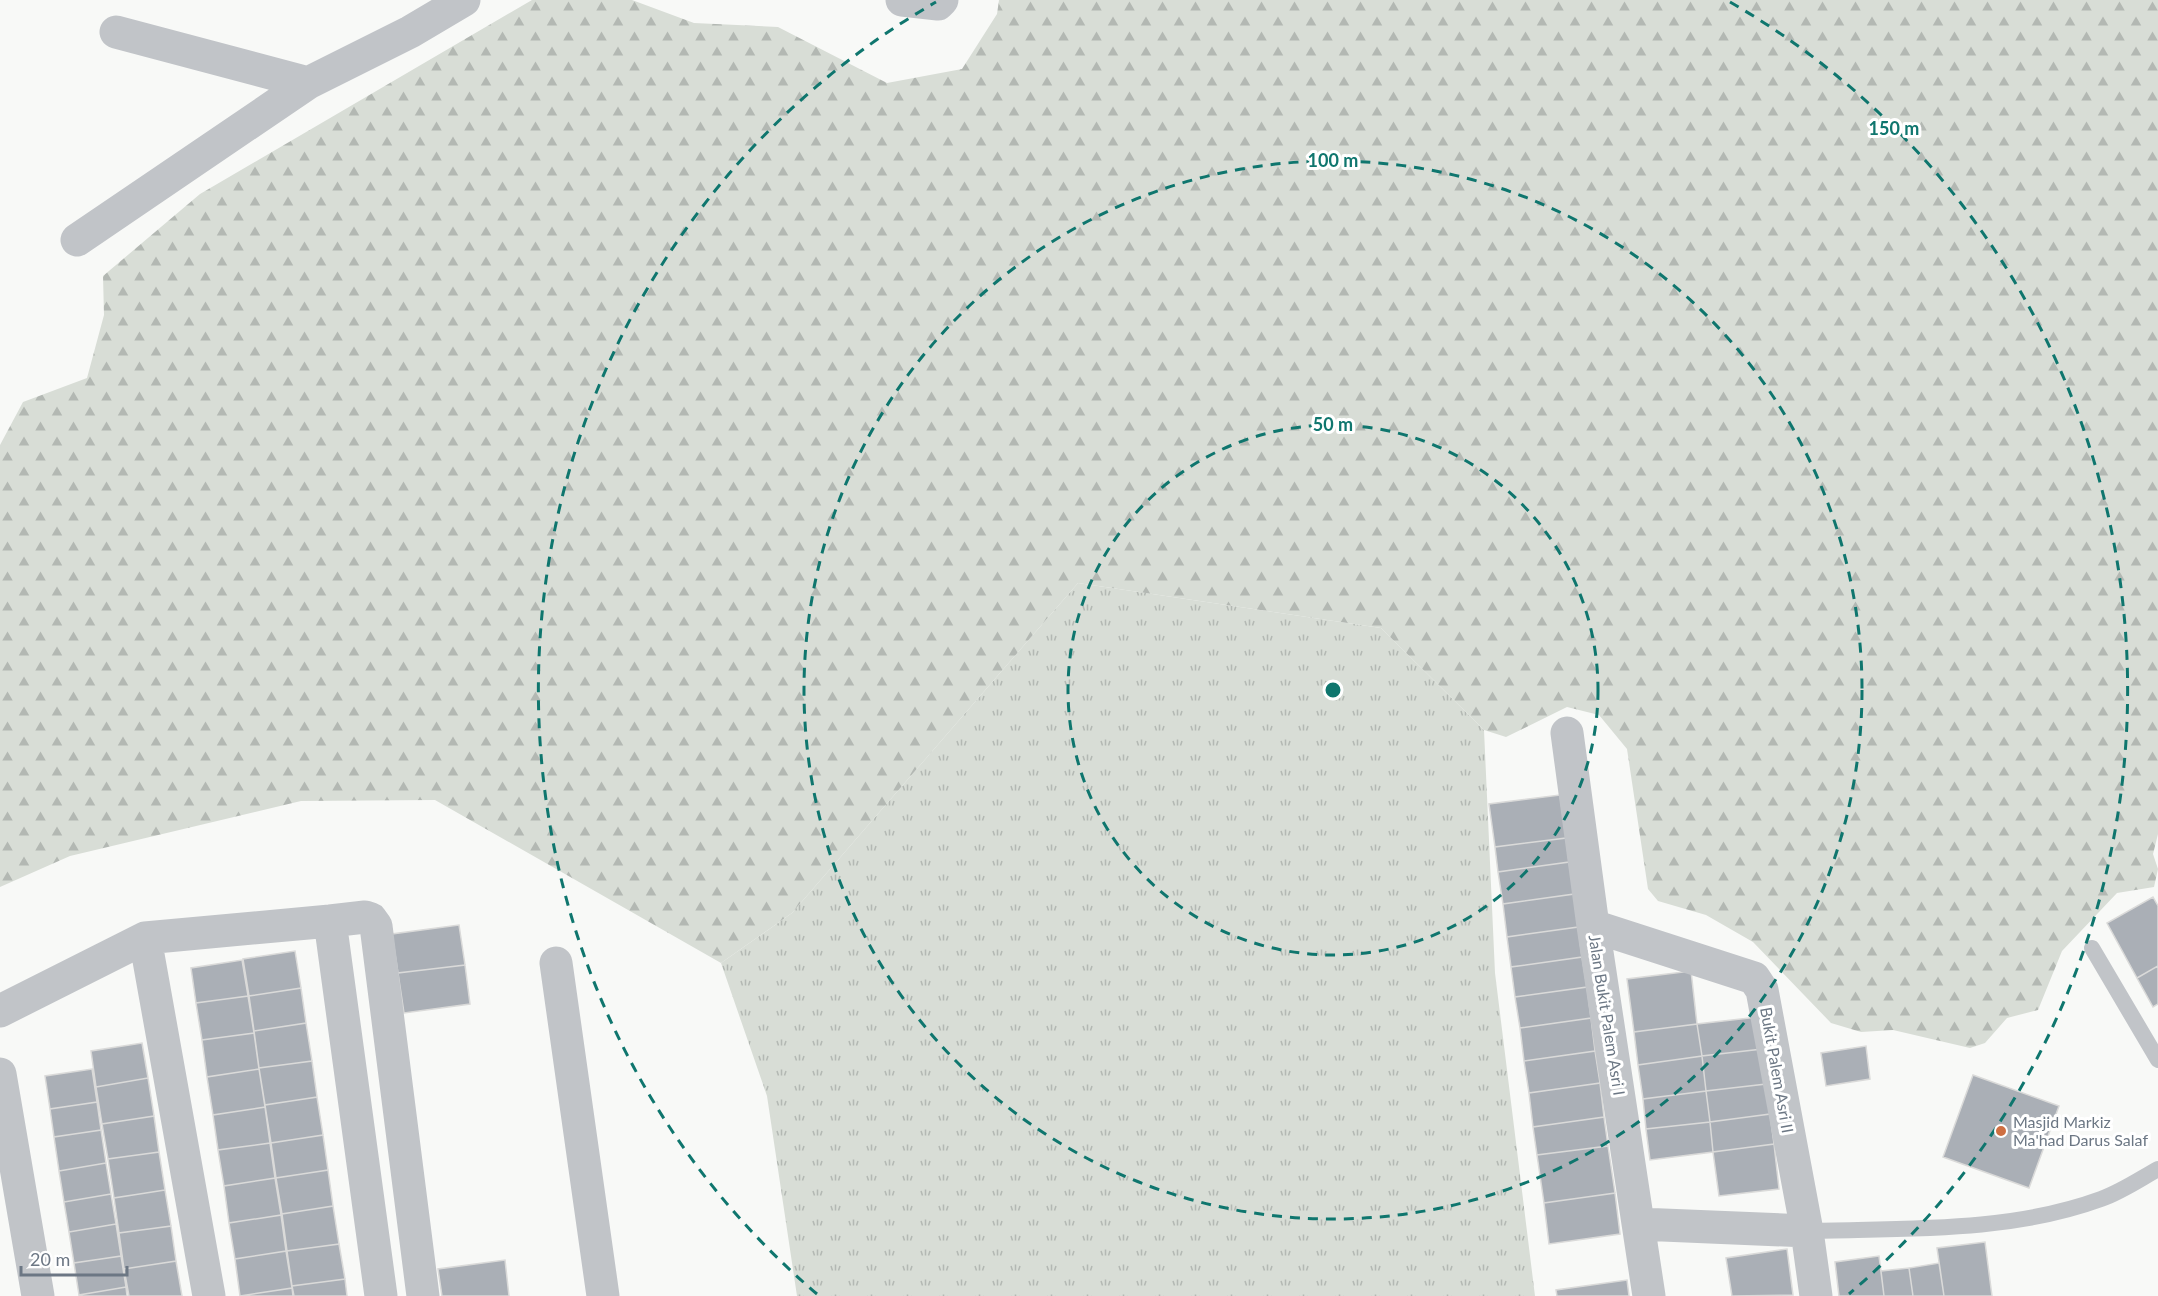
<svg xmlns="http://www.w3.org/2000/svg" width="2158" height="1296" font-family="Lato,sans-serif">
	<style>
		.grass { fill: url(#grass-tufts) }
		.forest { fill: url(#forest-firs) }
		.building { fill: #aaafb6; stroke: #dadad9; stroke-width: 1.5 }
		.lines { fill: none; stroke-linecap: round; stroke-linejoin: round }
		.lane { stroke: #c1c4c8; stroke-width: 16 }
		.street { stroke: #c1c4c8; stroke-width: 33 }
		.ring { fill: none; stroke: #0f766e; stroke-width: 3; stroke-dasharray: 10 8 }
		.poi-dot { fill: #ce6f42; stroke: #fff; stroke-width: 2 }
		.labels { text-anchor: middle; stroke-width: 6; stroke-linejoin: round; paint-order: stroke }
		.street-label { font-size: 16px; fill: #6c7784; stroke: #fff }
		.poi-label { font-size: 16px; fill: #6c7784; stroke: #fff; text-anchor: start }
		.centre { fill: #0f766e; stroke: #fff; stroke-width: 3 }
		.ring-label { font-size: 18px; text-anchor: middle; font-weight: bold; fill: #0f766e; stroke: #fff; stroke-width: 6; stroke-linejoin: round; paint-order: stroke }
	</style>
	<defs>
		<pattern id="grass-tufts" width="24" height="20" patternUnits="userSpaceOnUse" patternTransform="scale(1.5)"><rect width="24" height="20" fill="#d8ddd6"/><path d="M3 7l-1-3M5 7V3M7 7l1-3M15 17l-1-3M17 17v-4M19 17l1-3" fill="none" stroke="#b3b8b3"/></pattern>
		<pattern id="forest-firs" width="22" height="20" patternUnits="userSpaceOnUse" patternTransform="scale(1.5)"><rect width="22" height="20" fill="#d8ddd6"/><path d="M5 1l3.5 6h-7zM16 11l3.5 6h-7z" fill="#b3b8b3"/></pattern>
	</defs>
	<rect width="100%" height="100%" fill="#f8f9f7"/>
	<path class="grass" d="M1078,583L1381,628L1484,730L1495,973L1535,1296H797L767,1096L721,963L792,913Z"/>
	<path class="forest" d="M532,0H632L694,23L778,27L887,83L962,69L997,14L999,0H2158V834L2153,854L2158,869L2154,887L2117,893L2062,951L2038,1010L2007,1018L1985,1043L1970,1048L1893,1030L1861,1032L1831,1023L1753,942L1706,915L1658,901L1648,889L1627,749L1599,715L1567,707L1506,737L1484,730L1381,628L1078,583L792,913L721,963L435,800L301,801L70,856L0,887V445L23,402L87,378L104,315L103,276L200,194Z"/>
	<path class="building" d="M1560,795L1566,838L1495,847L1489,804Z
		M1566,838L1569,862L1498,872L1495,847Z
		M1569,862L1574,894L1503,904L1498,872Z
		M1574,894L1578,927L1507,937L1503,904Z
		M2153,897L2158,906V966L2137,978L2107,923Z
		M459,925L465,965L398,973L392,934Z
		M1578,927L1582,957L1511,967L1507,937Z
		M295,951L301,988L249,996L243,959Z
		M1582,957L1587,987L1515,997L1511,967Z
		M242,960L248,996L196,1003L191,968Z
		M465,965L470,1004L404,1013L398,973Z
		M2158,966V1004L2153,1007L2137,978Z
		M1691,971L1697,1024L1634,1032L1627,979Z
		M1587,987L1591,1018L1520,1028L1515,997Z
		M301,988L306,1023L254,1031L249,996Z
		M248,996L254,1033L202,1040L196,1003Z
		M1758,1017L1762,1049L1702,1056L1697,1024Z
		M1591,1018L1595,1051L1524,1061L1520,1028Z
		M306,1023L312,1061L259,1068L254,1031Z
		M1697,1024L1702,1056L1638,1065L1634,1032Z
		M254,1033L259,1069L207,1077L202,1040Z
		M142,1043L148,1078L96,1087L91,1051Z
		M1866,1046L1870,1079L1826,1086L1821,1053Z
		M1762,1049L1766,1084L1706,1091L1702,1056Z
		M1595,1051L1600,1083L1529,1093L1524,1061Z
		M1702,1056L1706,1091L1643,1099L1638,1065Z
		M312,1061L317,1097L265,1105L259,1068Z
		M92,1069L97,1102L50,1109L45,1076Z
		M259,1069L265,1107L213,1115L207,1077Z
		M1973,1075L2059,1106L2029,1188L1943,1157Z
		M148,1078L154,1116L102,1124L96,1087Z
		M1600,1083L1604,1117L1533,1127L1529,1093Z
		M1766,1084L1770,1114L1710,1122L1706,1091Z
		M1706,1091L1710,1122L1646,1129L1643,1099Z
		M317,1097L323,1135L271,1143L265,1105Z
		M97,1102L101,1130L54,1137L50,1109Z
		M265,1107L270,1143L218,1150L213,1115Z
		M1770,1114L1774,1144L1713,1152L1710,1122Z
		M154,1116L159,1152L108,1159L102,1124Z
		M1604,1117L1608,1146L1537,1155L1533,1127Z
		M1710,1122L1713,1152L1650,1160L1646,1129Z
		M101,1130L106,1163L59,1171L54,1137Z
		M323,1135L328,1170L276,1178L271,1143Z
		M270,1143L275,1178L224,1186L218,1150Z
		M1774,1144L1779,1189L1719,1196L1713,1152Z
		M1608,1146L1615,1193L1544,1203L1537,1155Z
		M159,1152L165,1190L114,1198L108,1159Z
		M106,1163L111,1194L64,1202L59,1171Z
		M328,1170L333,1206L282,1214L276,1178Z
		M275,1178L281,1215L229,1223L224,1186Z
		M165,1190L171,1226L119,1233L114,1198Z
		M1615,1193L1620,1234L1549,1244L1544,1203Z
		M111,1194L116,1224L69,1232L64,1202Z
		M333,1206L339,1244L287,1251L282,1214Z
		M281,1215L286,1251L235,1259L229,1223Z
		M116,1224L121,1256L74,1263L69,1232Z
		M171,1226L176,1261L124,1269L119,1233Z
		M1985,1242L1992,1296H1944L1937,1248Z
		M339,1244L345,1279L292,1286L287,1251Z
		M1787,1249L1793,1295L1732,1296L1726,1258Z
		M286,1251L292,1288L240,1296L235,1259Z
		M121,1256L126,1287L79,1295L74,1263Z
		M1879,1256L1884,1296H1839L1835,1262Z
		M505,1260L509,1296H442L438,1269Z
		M176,1261L182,1296H129L124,1269Z
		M1939,1263L1944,1296H1913L1909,1268Z
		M1909,1268L1913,1296H1884L1881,1271Z
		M345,1279L347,1296H294L292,1286Z
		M1627,1280L1629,1296H1557L1556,1290Z
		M126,1287L127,1296H79V1295Z
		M292,1288L293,1296H240Z"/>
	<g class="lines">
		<path class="lane" d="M2092,948L2158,1060
			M1807,1231C1905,1228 2008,1233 2101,1199C2121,1192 2140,1179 2158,1169"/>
		<path class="street" d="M902,0L938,4L942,0
			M116,32L308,83
			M77,240L308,83L410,32L464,0
			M1567,733L1593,926L1649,1296
			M1593,926L1754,978L1762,990L1807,1231L1816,1296
			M145,938L209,1296
			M556,963L603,1296
			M0,1011L145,938L330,921
			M0,1074L38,1296
			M1639,1224L1807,1231
			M381,1296L330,921L365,917L371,919L376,926L423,1296"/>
	</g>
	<g class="ring">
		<circle cx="1333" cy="690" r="265"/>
		<circle cx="1333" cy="690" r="529"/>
		<path d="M817 1294A794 794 0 0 1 936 2M1730 2A794 794 0 0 1 1849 1294"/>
	</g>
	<circle class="poi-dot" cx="2001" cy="1131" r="6"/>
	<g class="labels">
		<g class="street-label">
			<text transform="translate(1607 1015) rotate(81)" y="6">Jalan Bukit Palem Asri I</text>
			<text transform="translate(1777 1070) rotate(80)" y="6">Bukit Palem Asri II</text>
		</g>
		<g class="poi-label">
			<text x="2013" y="1128">Masjid Markiz<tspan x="2013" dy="18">Ma'had Darus Salaf</tspan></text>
		</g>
	</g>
	<circle cx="1333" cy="690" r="9" class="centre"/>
	<g class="ring-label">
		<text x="1894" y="135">150 m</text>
		<text x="1333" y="167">100 m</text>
		<text x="1333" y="431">50 m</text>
	</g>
	<path d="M21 1266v9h106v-9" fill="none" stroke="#6c7784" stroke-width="3"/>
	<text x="30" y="1266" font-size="18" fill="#6c7784" stroke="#ffffff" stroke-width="4.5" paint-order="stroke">20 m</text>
</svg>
